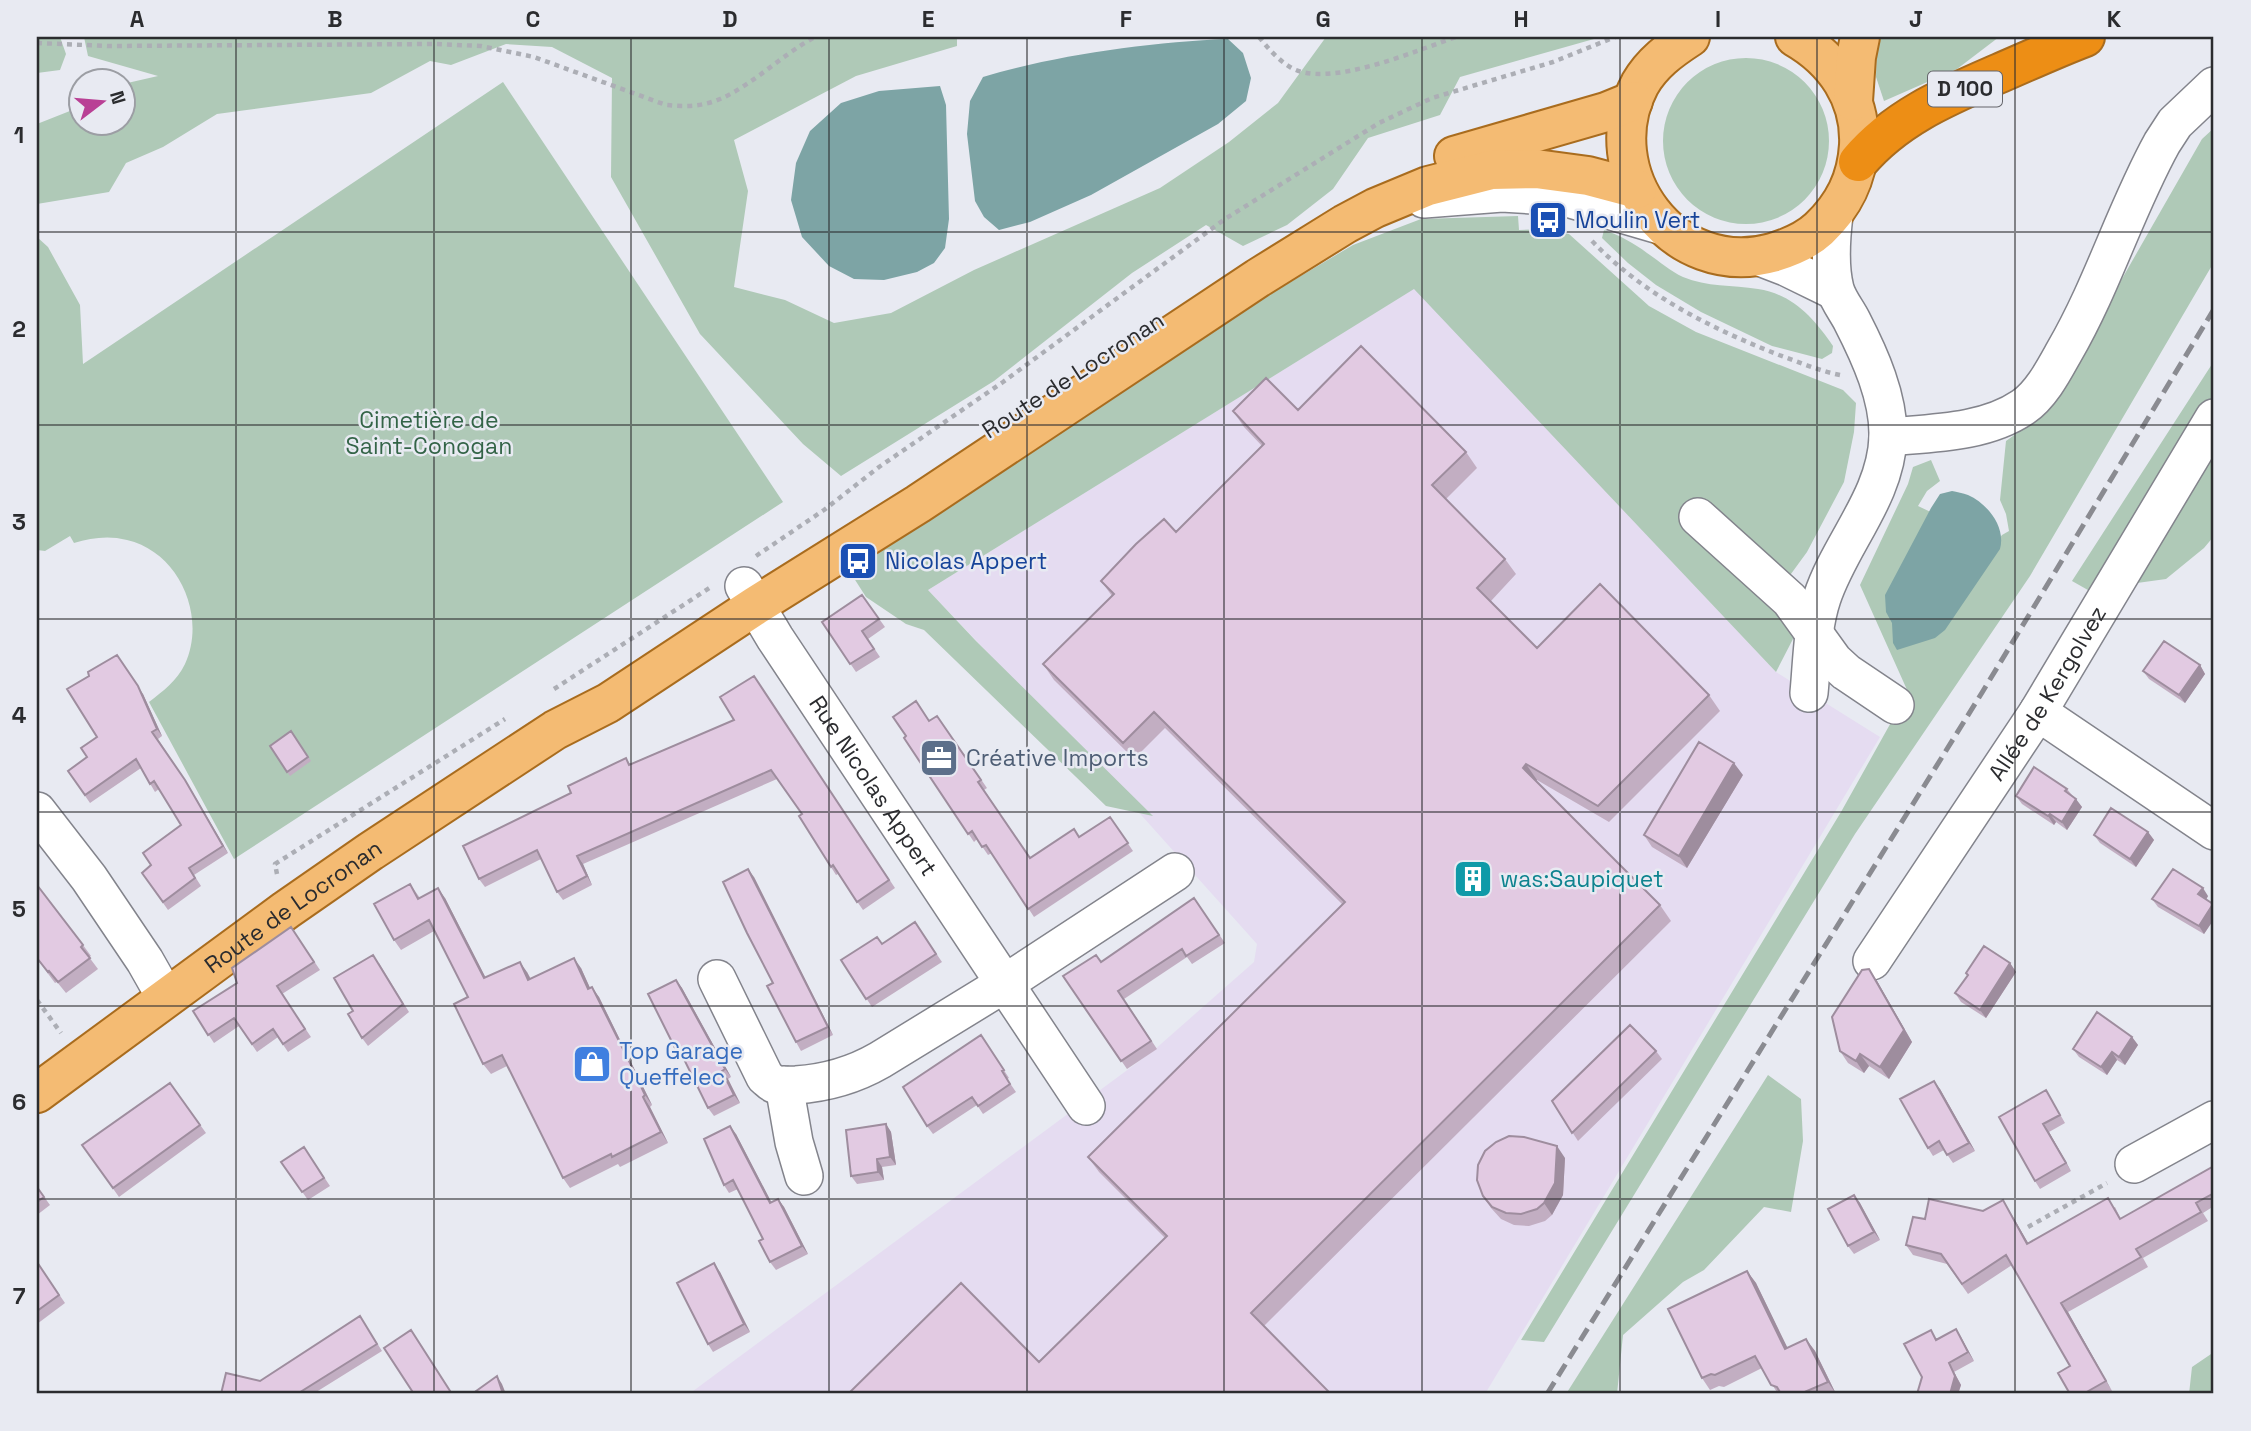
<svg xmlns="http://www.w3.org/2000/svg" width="2251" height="1431" font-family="'Space Grotesk',sans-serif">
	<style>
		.industrial { fill: #e5dcf1 }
		.green { fill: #afc9b7 }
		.water { fill: #7da4a5 }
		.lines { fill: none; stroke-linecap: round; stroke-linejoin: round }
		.minor-casing { stroke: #83848c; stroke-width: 40 }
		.major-casing { stroke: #a96c1e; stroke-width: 42 }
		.highway-casing { stroke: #a96c1e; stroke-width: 42 }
		.path { stroke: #acaeb5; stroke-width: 4.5; stroke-dasharray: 5 5; stroke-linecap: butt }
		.minor { stroke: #fff; stroke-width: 37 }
		.major { stroke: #f4bb73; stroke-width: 38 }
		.highway { stroke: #ed8e15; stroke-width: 38 }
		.rail { stroke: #8a8b91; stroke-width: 5; stroke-dasharray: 14 7; stroke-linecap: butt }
		.wall { fill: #c2aec2 }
		.shaded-wall { fill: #9e8d9e }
		.building { fill: #e2cae2; stroke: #9e8d9e; stroke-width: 2 }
		.grid { fill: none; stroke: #2b2c2f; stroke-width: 2; stroke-opacity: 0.55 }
		.labels { text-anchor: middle; stroke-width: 5; stroke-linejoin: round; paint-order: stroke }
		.shield { fill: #e8eaf2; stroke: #64656a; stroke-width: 2 }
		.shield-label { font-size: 21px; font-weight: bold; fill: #2b2c2f }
		.transit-label { font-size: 23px; fill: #164399; stroke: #e8eaf2; text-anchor: start }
		.street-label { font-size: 23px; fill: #2b2c2f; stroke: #e8eaf2 }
		.park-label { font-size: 23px; fill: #336447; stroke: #e8eaf2 }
		.service-label { font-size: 23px; fill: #4e5e75; stroke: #e8eaf2; text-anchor: start }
		.culture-label { font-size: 23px; fill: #0d838f; stroke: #e8eaf2; text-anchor: start }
		.shop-label { font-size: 23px; fill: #366cbe; stroke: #e8eaf2; text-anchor: start }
		.neatline { fill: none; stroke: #2b2c2f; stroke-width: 2.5 }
		.grid-label { font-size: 23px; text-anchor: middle; font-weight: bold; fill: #2b2c2f }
	</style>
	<rect width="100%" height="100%" fill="#e8eaf2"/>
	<path class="industrial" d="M1415,288L1776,672L1880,737L1485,1394H689L1153,1051L1254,962L1257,944L1125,797L928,590Z"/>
	<path class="green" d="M37,37H60L66,54L60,70L37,73Z
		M84,37H957V46L856,76L734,140L748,191L734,287L785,300L834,323L891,313L974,270L1160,188L1229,142L1278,103L1326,37H1601L1460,77L1440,115L1368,138L1333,189L1287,225L1243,246L1206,225L1132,273L994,381L841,476L803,444L700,334L611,177L612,78L552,47L506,44L451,65L430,61L371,93L217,114L163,147L126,163L109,192L37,204V124L80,107V122H122L123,84L158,76L88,56Z
		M1877,37H1999L1957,69L1884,101L1876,77Z
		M1663 141a83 83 0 1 1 166 0a83 83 0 1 1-166 0Z
		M503,82L783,502L234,859L149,702C163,691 177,681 185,664C207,616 179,552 127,540C108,535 91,538 74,543L70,536L45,551L37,550V237L48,247L80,305L83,364Z
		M2214,128V262L2030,576L1855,834L1544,1342L1521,1340L1841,812L1908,692L1860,585L1908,484L1913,467L1931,460L1940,481L1927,491L1918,506L1996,543L2002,535L2009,531L2006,514L2000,500L2006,441L2031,423L2119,284L2202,139Z
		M1518,216L1519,230L1545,229L1569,234L1649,306L1696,332L1843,390L1856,403L1854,432L1844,482L1807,552L1788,578L1778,606L1794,637L1776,672L1414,289L928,590L976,641L1153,816L1106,806L924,630L906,624L866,597L850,572L911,526L1142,370L1353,245L1421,219Z
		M1604,230C1619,235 1634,243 1647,253C1659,261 1670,271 1683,277C1707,287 1732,285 1758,289C1792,294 1814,318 1833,346L1832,353L1822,359L1772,346L1701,312L1656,285L1628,263L1602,238Z
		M2214,361V536L2204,548L2166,579L2137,583L2118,556L2095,594L2072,581Z
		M1768,1075L1801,1099L1803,1141L1791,1212L1764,1207L1704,1270L1683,1282L1623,1335L1617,1394H1566Z
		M2214,1352V1394H2189L2192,1367Z"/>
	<path class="water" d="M1228,39L1243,53L1251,78L1246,101L1218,124L1091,195L1030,222L999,230L984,217L975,201L967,134L970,101L983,77C1056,55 1150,42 1228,39Z
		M940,86L946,105L949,219L945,248L934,263L917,272L884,280L854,279L829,266L802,237L791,200L796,163L810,131L841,103L879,91Z
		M1952,491C1957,492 1963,493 1968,495C1988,504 2006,527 2000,549L1945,630L1935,638L1897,650L1893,643L1892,623L1886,612L1885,595L1931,508L1940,494Z"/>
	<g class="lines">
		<g class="minor-casing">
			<g id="minor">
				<path d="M1424,199L1502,193L1564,197L1663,226"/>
				<path d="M1760,257L1786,267L1835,291"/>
				<path d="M1888,437C1932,433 1985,433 2023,407C2041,395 2054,370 2064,352C2103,285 2125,210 2162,143L2175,123L2214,86"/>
				<path d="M1698,517L1790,600L1834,661L1846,672L1895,705"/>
				<path id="s1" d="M744,586L775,638L1086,1106"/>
				<path d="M1809,693C1812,662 1812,628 1822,598C1840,543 1886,497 1888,437C1889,398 1870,356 1852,321C1847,311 1838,300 1835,289C1829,265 1831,239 1834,215"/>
				<path d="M2038,712L2214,831"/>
				<path d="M37,811L89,878L145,961L166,998"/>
				<path id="s2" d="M1872,961L2038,712L2214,418"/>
				<path d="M717,979L765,1077C768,1079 770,1082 774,1084C780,1087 789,1085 796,1085C826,1083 854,1075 880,1060L1004,984L1175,872"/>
				<path d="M784,1085L794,1142L804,1176"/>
				<path d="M2134,1164L2214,1120"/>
			</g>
		</g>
		<g class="major-casing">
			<g id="major">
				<path d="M1690,37C1670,50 1652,63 1640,84C1593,173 1674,280 1772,253C1789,248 1806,241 1819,229C1844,205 1857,179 1859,145C1861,98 1835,60 1795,37"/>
				<path d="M1853,101L1856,57L1860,37"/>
				<path d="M1454,156L1606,112L1633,101"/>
				<path id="s3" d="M37,1093L286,910L371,851L555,730L608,703L755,606L918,504L1258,278L1345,224L1375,208L1428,186L1491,170L1536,169L1588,176L1637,189"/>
			</g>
		</g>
		<g class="highway-casing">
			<path id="highway" d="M1858,162C1896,117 1947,96 2000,73C2028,61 2056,48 2085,37"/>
		</g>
		<path class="path" d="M1259,37C1268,48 1277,59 1290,67C1327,90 1417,50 1456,37
			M37,43L109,46L436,44L481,46L534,57L666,105C678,106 691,107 704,104C741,97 780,55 815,37
			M1592,241C1644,295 1710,328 1779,355C1799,362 1819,371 1840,375
			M756,556L824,510L879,467L1003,382L1225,219L1379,123L1432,98L1553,62L1615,37
			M554,689L711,587
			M277,874L275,864L505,719
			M37,1000L61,1033
			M2028,1227L2107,1183"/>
		<use href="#minor" class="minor"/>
		<use href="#major" class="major"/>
		<use href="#highway" class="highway"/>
		<path class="rail" d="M1547,1394L1983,691L2214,309"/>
	</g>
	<path class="wall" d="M1298,410L1466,452L1477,468L1446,499L1505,559L1516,574L1491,601L1537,648L1709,695L1720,711L1609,822L1537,780L1536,781L1660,905L1671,921L1264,1326L1331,1394H848L1039,1362L1165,1238L1099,1172L1088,1157L1343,905L1165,728L1134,759L1054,680L1043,664L1112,596L1101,581L1176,532L1262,446L1244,427L1233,411Z
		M862,595L885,627L868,639L880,657L856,672L822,622Z
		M2200,665L2205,674L2185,703L2149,679L2143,671Z
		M754,676L895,888L863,910L838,874L836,875L831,867L802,814L777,779L583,864L592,885L563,900L557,892L541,859L485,887L479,879L571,793L626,758L630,764L734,720Z
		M143,694L162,736L158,739L190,788L228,853L194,875L201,886L168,910L142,873L151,865L181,825L159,789L155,792L141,768L90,803L68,771L87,757L97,737Z
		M937,716L987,788L984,790L1030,858L1080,837L1110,817L1133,851L1034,917L992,853L988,855L977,839L974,842L904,738Z
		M291,731L311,761L290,776L270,746Z
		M1743,775L1687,868L1652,847L1644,835Z
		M2067,789L2082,807L2067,830L2056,822L2054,825L2022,804L2016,796Z
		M2148,832L2154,840L2136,867L2100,843L2094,835Z
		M754,877L833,1035L801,1051L796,1042L773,983Z
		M410,884L420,898H445L485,977L527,972L531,979L581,968L590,988L599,997L652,1105L650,1107L668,1143L620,1167L618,1164L570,1188L563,1178L507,1066L491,1074L483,1064L468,997L434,931L401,950L394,940Z
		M2208,896L2206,900L2214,906V919L2204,934L2158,907L2152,899Z
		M1194,898L1225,943L1192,964L1187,957L1124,999L1157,1049L1127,1069L1063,976L1101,962Z
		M915,922L942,962L872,1007L841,960L882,944Z
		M291,927L320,970L282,994L311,1037L288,1052L278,1037L257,1052L239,1026L214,1043L193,1011L237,983Z
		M83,945L91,956L89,957L98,969L66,993L57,982L55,983L37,959Z
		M379,963L409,1012L368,1046L362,1038L353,1011Z
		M2010,963L2016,972L1986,1018L1961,1002L1955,993Z
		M676,980L682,988L731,1077L728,1079L740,1103L714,1116L708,1108L682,1055L681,1056L675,1048Z
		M1877,981L1912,1042L1889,1079L1869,1066L1864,1073L1848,1063L1840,1051Z
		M981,1035L1009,1078L1007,1079L1016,1092L983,1114L977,1105L933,1134L927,1126Z
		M2132,1037L2138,1045L2125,1065L2117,1060L2107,1075L2079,1057L2073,1049Z
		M1656,1051L1662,1059L1578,1141L1552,1101Z
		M170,1083L206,1133L119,1197L82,1145Z
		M1940,1089L1975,1151L1953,1163L1944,1150L1933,1156L1928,1148Z
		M2046,1090L2065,1123L2049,1132L2071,1171L2040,1189L2035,1181Z
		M886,1124L891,1132L896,1165L882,1167L884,1180L857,1184L851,1176Z
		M736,1134L771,1202L778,1199L784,1207L808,1254L776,1270L770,1262L763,1239L738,1189L729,1193L724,1185Z
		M304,1147L330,1186L308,1200L281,1162Z
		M1565,1158L1563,1195L1552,1215L1545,1221L1529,1226L1514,1225L1501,1219L1491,1208L1483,1196Z
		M2214,1166V1206L2203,1213L2208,1221L2143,1258L2148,1267L2068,1312L2112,1391L2106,1394H2070V1366L2012,1265L1968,1294L1947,1264L1913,1255L1906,1245L1925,1219L1983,1211L2003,1200L2028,1243L2115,1207L2121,1219Z
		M37,1187L50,1205L37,1215Z
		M1854,1195L1860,1203L1880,1240L1854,1254L1848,1246Z
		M37,1262L65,1303L37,1324Z
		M1747,1271L1756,1283L1787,1348L1806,1339L1815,1351L1836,1394H1778L1762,1368L1724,1387L1719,1386L1710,1390L1702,1378Z
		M720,1272L750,1332L713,1352L708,1344Z
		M360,1316L382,1351L313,1394H221L260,1381Z
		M1956,1329L1974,1361L1954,1372L1961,1385L1958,1394H1917L1937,1339Z"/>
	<path class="shaded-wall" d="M117,655L143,694L162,736L157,729Z
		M2200,665L2205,674L2185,703L2179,695Z
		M152,732L190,788L228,853L223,846Z
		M1734,763L1743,775L1687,868L1679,856Z
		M1526,764L1537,780L1534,784L1523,768Z
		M2076,799L2082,807L2067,830L2062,822Z
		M2050,814L2056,822L2054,825L2048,816Z
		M2148,832L2154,840L2136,867L2130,859Z
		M577,856L583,864L592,885L587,876Z
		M748,869L754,877L833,1035L828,1027Z
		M438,888L445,898L491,988L484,978Z
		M2203,888L2208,896L2204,903L2198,894Z
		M2213,904L2214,906V919L2204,934L2199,926Z
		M574,958L581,968L595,999L588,989Z
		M520,962L527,972L536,990L528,980Z
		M2010,963L2016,972L1986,1018L1980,1010Z
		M1869,969L1877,981L1912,1042L1889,1079L1880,1067Z
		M676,980L682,988L731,1077L725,1069Z
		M592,987L599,997L652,1105L645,1095Z
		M2132,1037L2138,1045L2125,1065L2119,1057Z
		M2112,1052L2117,1060L2107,1075L2101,1067Z
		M1860,1054L1869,1066L1864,1073L1856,1061Z
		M722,1071L728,1079L740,1103L734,1095Z
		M1934,1081L1940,1089L1975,1151L1969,1143Z
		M643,1097L650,1107L668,1143L661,1132Z
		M886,1124L891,1132L896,1165L890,1157Z
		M2043,1124L2049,1132L2071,1171L2066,1163Z
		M730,1126L736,1134L776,1211L770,1203Z
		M1557,1146L1565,1158L1563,1195L1552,1215L1544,1203Z
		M877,1159L882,1167L884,1180L878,1172Z
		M1854,1195L1860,1203L1880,1240L1874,1232Z
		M778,1199L784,1207L808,1254L802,1246Z
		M2003,1200L2009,1210L2034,1253L2027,1244Z
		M714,1263L720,1272L750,1332L744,1324Z
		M1747,1271L1756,1283L1794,1361L1785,1349Z
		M2061,1303L2068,1312L2112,1391L2106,1381Z
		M1956,1329L1961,1337L1974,1361L1968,1352Z
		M1806,1339L1815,1351L1836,1394L1828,1382Z
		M1949,1363L1954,1372L1961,1385L1958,1394H1950Z
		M497,1376L502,1384L506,1394H503Z"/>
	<path class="building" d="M1361,346L1466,452L1432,485L1505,559L1477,588L1537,648L1600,584L1709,695L1598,806L1526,764L1523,768L1660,905L1251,1313L1329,1392L1326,1394H848L961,1283L1039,1362L1167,1236L1088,1157L1345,902L1154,712L1123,743L1043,664L1114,594L1101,581L1136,544L1164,519L1176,532L1264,444L1233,411L1266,378L1298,410Z
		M862,595L879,619L862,631L874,649L850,664L822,622Z
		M2164,641L2200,665L2179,695L2143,671Z
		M117,655L138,686L157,729L152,732L185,780L223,846L189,868L195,878L163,902L142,873L151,865L143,853L181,825L154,781L150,784L136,759L85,795L68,771L87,757L81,748L97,737L67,689L89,676L88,672Z
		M754,676L889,880L857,902L833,865L831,867L799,816L802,814L771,770L577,856L587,876L557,892L537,850L479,879L463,846L571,793L568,786L626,758L629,765L734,720L720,697Z
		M916,701L929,721L937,716L981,780L978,782L1030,858L1074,829L1079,837L1110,817L1128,843L1028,909L986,845L982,847L972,831L968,834L904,738L906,736L893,717Z
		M291,731L308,757L287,772L270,746Z
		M1699,742L1734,763L1679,856L1644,835Z
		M2034,767L2067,789L2065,791L2076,799L2062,822L2050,814L2048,816L2016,796Z
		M2111,808L2148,832L2130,859L2094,835Z
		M748,869L828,1027L796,1042L767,986L773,983L747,933L723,882Z
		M2173,869L2203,888L2198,894L2213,904L2199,926L2152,899Z
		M410,884L418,899L438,888L484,978L520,962L528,980L574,958L588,989L592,987L630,1063L645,1095L643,1097L661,1132L612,1157L611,1154L563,1178L502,1055L483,1064L454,1004L468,997L429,920L394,940L374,904Z
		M37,885L83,945L81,947L90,958L58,982L49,971L48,972L37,958Z
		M1194,898L1219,935L1186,956L1182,949L1118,991L1151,1041L1121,1061L1063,976L1096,955L1101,962Z
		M915,922L936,954L866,999L841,960L877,937L882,944Z
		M291,927L314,962L277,986L305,1029L283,1044L273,1029L252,1044L234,1018L208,1035L193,1011L237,983L232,968Z
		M1984,946L2010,963L1980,1010L1955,993L1968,975L1966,973Z
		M373,955L403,1004L362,1038L348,1014L353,1011L334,978Z
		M1869,969L1904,1030L1880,1067L1860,1054L1856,1061L1840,1051L1832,1017L1862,970Z
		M676,980L725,1069L722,1071L734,1095L708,1108L678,1047L675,1048L648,994Z
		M2097,1012L2132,1037L2119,1057L2112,1052L2101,1067L2073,1049Z
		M1630,1025L1656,1051L1572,1133L1552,1101Z
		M981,1035L1004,1070L1002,1071L1010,1084L978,1106L972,1097L927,1126L903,1087Z
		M1934,1081L1969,1143L1947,1155L1939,1141L1928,1148L1900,1099Z
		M170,1083L200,1125L113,1188L82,1145Z
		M2046,1090L2060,1115L2043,1124L2066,1163L2035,1181L1999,1117Z
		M886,1124L890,1157L877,1159L878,1172L851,1176L846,1130Z
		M730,1126L770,1203L778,1199L802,1246L770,1262L759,1241L763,1239L733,1180L724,1185L704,1139Z
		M1509,1136L1524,1137L1557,1146L1555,1183L1544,1203L1537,1209L1521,1214L1506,1213L1492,1207L1483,1196L1477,1180L1478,1165L1485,1151L1496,1142Z
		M304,1147L324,1178L302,1192L281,1162Z
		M2214,1166V1193L2196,1203L2201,1212L2136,1249L2141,1257L2061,1303L2106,1381L2083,1394H2070L2058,1373L2070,1366L2006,1255L1962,1284L1941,1254L1906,1245L1913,1217L1925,1219L1929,1199L1983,1211L2003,1200L2027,1244L2108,1198L2120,1219Z
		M37,1187L44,1197L37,1202Z
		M1854,1195L1874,1232L1848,1246L1828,1209Z
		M37,1262L59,1295L37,1311Z
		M714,1263L744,1324L708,1344L677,1283Z
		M1747,1271L1785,1349L1806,1339L1828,1382L1800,1394H1781L1777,1387L1771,1385L1755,1356L1715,1375L1711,1374L1702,1378L1668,1309Z
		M360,1316L377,1344L297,1394H221L226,1373L260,1381Z
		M1956,1329L1968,1352L1949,1363L1955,1376L1950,1394H1917L1922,1377L1904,1344L1931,1330L1936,1340Z
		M411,1330L452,1394H414L384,1348Z
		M497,1376L503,1394H472Z"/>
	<path class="grid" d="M236,37V1394M434,37V1394M631,37V1394M829,37V1394M1027,37V1394M1224,37V1394M1422,37V1394M1620,37V1394M1817,37V1394M2015,37V1394M37,232H2214M37,425H2214M37,619H2214M37,812H2214M37,1006H2214M37,1199H2214"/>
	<defs>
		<g id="bus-square" transform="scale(2.0125)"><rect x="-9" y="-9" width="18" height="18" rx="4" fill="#1a4fb4" stroke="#e8eaf2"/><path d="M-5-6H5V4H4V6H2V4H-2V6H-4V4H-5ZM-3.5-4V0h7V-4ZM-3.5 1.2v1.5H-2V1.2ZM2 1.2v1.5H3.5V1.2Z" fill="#fff"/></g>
		<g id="office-square" transform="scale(2.0125)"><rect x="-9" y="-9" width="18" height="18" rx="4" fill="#5c6f8a" stroke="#e8eaf2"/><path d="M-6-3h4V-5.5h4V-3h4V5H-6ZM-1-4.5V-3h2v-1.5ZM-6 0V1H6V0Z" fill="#fff"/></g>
		<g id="building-square" transform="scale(2.0125)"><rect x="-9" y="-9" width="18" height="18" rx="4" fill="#0f9aa8" stroke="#e8eaf2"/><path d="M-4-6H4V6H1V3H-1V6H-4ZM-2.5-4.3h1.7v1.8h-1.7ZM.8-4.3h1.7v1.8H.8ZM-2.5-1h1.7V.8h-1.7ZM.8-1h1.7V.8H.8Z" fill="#fff"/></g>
		<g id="shop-square" transform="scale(2.0125)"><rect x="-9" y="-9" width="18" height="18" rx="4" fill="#3f7fe0" stroke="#e8eaf2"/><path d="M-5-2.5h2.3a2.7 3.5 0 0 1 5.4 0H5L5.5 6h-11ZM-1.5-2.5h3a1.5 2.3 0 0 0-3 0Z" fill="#fff"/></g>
	</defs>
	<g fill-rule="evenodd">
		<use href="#bus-square" x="1548" y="220"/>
		<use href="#bus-square" x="858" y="561"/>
		<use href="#office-square" x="939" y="758"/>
		<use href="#building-square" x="1473" y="879"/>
		<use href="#shop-square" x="592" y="1064"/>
	</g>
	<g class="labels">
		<rect class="shield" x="1928" y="71.5" width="74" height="35" rx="5"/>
		<g class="shield-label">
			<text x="1965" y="96">D 100</text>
		</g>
		<g class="transit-label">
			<text x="1575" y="228">Moulin Vert</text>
			<text x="885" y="569">Nicolas Appert</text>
		</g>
		<g class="street-label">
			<text transform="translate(1073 375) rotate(-33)" y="8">Route de Locronan</text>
			<text dy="8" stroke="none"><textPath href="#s2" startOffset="320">Allée de Kergolvez</textPath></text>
			<text dy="8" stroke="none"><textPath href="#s1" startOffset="238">Rue Nicolas Appert</textPath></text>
			<text dy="8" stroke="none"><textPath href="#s3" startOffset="317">Route de Locronan</textPath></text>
		</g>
		<g class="park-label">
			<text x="429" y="428">Cimetière de<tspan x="429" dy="26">Saint-Conogan</tspan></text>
		</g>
		<g class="service-label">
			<text x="966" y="766">Créative Imports</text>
		</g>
		<g class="culture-label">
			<text x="1500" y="887">was:Saupiquet</text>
		</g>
		<g class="shop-label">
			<text x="619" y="1059">Top Garage<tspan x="619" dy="26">Queffelec</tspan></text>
		</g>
	</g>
	<rect width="2251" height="1431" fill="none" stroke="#e8eaf2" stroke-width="77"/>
	<g transform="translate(102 102) rotate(74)"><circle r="33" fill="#e8eaf2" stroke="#9c9ea4" stroke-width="2"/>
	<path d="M0-5L12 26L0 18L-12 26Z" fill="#b94095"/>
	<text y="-10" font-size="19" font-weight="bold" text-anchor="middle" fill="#2b2c2f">N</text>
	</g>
	<rect x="38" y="38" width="2174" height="1354" class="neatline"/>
	<g class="grid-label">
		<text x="137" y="27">A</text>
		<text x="335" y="27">B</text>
		<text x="533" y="27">C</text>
		<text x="730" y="27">D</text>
		<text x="928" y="27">E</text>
		<text x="1126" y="27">F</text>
		<text x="1323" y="27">G</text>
		<text x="1521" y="27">H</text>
		<text x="1718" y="27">I</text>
		<text x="1916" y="27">J</text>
		<text x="2114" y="27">K</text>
		<text x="19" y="143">1</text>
		<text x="19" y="337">2</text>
		<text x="19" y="530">3</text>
		<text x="19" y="723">4</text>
		<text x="19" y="917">5</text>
		<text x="19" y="1110">6</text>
		<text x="19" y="1304">7</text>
	</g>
</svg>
